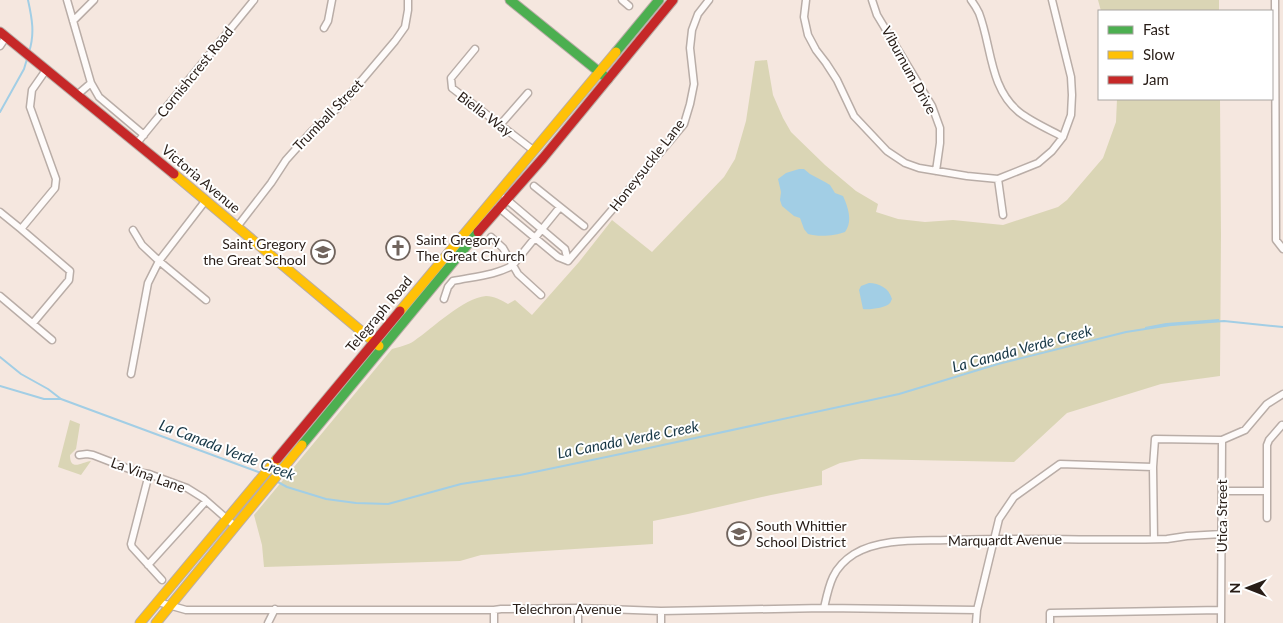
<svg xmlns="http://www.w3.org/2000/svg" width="1283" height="623" font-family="Lato,sans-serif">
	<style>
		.green { fill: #dad5b5 }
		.water { fill: #a2cee5 }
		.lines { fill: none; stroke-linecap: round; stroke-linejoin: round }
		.stream { stroke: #a2cee5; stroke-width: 2 }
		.street-casing { stroke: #b9ada7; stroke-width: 9 }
		.fast-casing { stroke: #b9ada7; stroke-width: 11 }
		.slow-casing { stroke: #b9ada7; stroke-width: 11 }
		.jam-casing { stroke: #b9ada7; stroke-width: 11 }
		.street { stroke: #fefbfa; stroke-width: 6 }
		.fast { stroke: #4caf50; stroke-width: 9 }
		.slow { stroke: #ffc107; stroke-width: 9 }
		.jam { stroke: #c62828; stroke-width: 9 }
		.labels { text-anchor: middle; stroke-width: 4; stroke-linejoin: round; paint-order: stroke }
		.street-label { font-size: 14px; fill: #281d17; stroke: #fff }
		.poi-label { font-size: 14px; fill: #281d17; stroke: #fff; text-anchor: start }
		.water-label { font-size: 15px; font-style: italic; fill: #163645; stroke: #fff }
	</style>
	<rect width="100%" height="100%" fill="#f5e7df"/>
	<path class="green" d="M1098,0H1219V11H1101Z
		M767,60L773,95L783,118L791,132L825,165L856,191L878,204L876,212L898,219L925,222L953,220L1003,225L1058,207L1067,200L1103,158L1116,122L1117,99H1220L1221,235L1220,376L1161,384L1067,413L1014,462L861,459L840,463L822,471V485L771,495L688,514L653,521V544L481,555L460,561L264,567L262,545L254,515L392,349C399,347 408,345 414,341C433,328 463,298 486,296C494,296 501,300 508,304L515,300L532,315L579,262L612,220L652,252L724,177L735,159L746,121L755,61Z
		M70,420L80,424L76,449L70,455C70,472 82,462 91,461L81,475L58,467Z"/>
	<path class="water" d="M799,169H804L810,174L825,182L830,185L835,193L843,196C848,207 853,221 845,232C835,236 818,237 808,234L804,229L800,218L794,216L782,206L780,200L781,192L778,179L786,173Z
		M869,283C879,283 889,288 892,299C891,300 891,302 890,303C886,308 869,310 863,309L859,290L861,286Z
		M1219,319V321L1145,328V327L1166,323Z"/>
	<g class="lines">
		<path class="stream" d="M28,0C32,18 35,34 29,52
			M0,112L24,69L27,59
			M0,357L21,374L48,389L61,399L261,473
			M0,386L44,399H61
			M276,481L287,487L326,499L356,503L388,504L461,484L520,475L635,451L899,394L998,364L1126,332L1171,325L1224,321L1283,327"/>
		<g class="street-casing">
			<path id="street" d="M67,0L91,83L77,95
				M622,0L629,6
				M806,0L804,17L808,35L816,50L826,63L837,80L854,116L887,151L905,163L919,168L967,176L998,179L1038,163L1052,151L1063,137L1071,115L1072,95L1071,77L1052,0
				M872,0L877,15L932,106L940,128V143L936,171
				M971,0C974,4 977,9 979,13C992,47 989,87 1019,112C1030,121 1050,130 1063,137
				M1275,0L1276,240L1283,249
				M73,21L94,0
				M324,28L328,21L332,0
				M0,46L6,37
				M475,49L451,78L452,88L533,150
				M91,83L99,97L144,135
				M500,125L528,93
				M137,143L254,0
				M998,179L1003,215
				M534,186L584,226
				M505,198L565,249L568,261
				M498,207L558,257L568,261
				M0,212L21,229L70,271L69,280L33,323
				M237,227L271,183L286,160L312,131L340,106L395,41L405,27L408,10V0
				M21,229L55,188L56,179L30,107L32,90L46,70
				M133,230L142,245L159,261L206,300
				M491,237L503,248L518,274L541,295
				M568,261L611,211L684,124L690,104L694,84L690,48L692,30L698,14L709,0
				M0,296L52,340
				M444,299L448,287L453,281C471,277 498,275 513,265L560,207
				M131,374L148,283L159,261L206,200
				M79,455L87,454L93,455L137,472L149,474L187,488L203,498L235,526
				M1153,467L1154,539
				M149,474L131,544L132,547L162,580
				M1222,491H1267
				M1267,518V445L1269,440L1282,425
				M148,565L206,501
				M158,602L186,610H494L501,609L578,608L661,611L824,608L977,610
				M824,608C829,585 832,568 854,554C881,538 917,541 947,540C1020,537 1093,541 1167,539L1187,536L1222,534
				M494,610V623
				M661,611V623
				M268,623L275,609
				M578,623V608
				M976,623L977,610L999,519L1014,497L1060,464L1153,467L1155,439L1222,440L1245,430L1267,404L1283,394
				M1050,623V613L1221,610
				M1221,623L1222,440"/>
		</g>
		<g class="fast-casing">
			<path id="fast" d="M510,0L608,79
				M616,52L659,0
				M302,445L478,232"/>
		</g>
		<g class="slow-casing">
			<path id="slow" d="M174,174L379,346
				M400,311L616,52
				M140,623L277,459
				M156,623L302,445"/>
		</g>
		<g class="jam-casing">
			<path id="jam" d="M0,32L174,174
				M478,232L543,158L673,0
				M277,459L400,311"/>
		</g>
		<use href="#street" class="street"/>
		<use href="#fast" class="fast"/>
		<use href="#slow" class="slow"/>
		<use href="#jam" class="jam"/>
	</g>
	<defs>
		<g id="church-ring" transform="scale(1.25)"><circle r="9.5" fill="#fff" stroke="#70645d" stroke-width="1.5"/><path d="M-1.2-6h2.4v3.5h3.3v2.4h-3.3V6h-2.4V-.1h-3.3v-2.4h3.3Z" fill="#70645d"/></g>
		<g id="school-ring" transform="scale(1.25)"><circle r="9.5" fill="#fff" stroke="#70645d" stroke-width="1.5"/><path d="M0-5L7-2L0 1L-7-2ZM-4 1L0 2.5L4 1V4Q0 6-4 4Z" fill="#70645d"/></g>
	</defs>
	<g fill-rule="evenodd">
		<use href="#church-ring" x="398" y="248"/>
		<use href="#school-ring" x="323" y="252"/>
		<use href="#school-ring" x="739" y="534"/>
	</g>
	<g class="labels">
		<g class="street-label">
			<text transform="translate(909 70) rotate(61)" y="5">Viburnum Drive</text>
			<text transform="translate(195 72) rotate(-51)" y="5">Cornishcrest Road</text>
			<text transform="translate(485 114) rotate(37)" y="5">Biella Way</text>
			<text transform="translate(328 115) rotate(-46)" y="5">Trumball Street</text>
			<text transform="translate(647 165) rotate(-52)" y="5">Honeysuckle Lane</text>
			<text transform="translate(201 179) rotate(40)" y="5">Victoria Avenue</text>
			<text transform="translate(379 314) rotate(-50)" y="5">Telegraph Road</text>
			<text transform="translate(148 475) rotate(20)" y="5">La Vina Lane</text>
			<text transform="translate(1222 516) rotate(-90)" y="5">Utica Street</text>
			<text transform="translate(1005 540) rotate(-1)" y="5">Marquardt Avenue</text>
			<text x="567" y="614">Telechron Avenue</text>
		</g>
		<g class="poi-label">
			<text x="416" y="245">Saint Gregory<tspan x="416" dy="16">The Great Church</tspan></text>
			<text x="306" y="249" text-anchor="end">Saint Gregory<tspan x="306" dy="16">the Great School</tspan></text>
			<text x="756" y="531">South Whittier<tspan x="756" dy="16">School District</tspan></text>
		</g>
		<g class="water-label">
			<text transform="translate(1022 349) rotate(-15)" y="5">La Canada Verde Creek</text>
			<text transform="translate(628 440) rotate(-11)" y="5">La Canada Verde Creek</text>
			<text transform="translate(227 450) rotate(21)" y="5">La Canada Verde Creek</text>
		</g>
	</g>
	<rect x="1098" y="10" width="175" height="90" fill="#ffffff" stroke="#a9a5a2"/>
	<rect x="1108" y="26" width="25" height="8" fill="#4caf50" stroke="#a9a5a2"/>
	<text x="1143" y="35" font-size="15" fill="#281d17">Fast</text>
	<rect x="1108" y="51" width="25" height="8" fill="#ffc107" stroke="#a9a5a2"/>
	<text x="1143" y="60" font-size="15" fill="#281d17">Slow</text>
	<rect x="1108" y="76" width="25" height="8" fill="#c62828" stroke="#a9a5a2"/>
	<text x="1143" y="85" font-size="15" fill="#281d17">Jam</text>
	<g transform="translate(1248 588) rotate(270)" stroke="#ffffff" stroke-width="4" paint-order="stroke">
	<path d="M0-4L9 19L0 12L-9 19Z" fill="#281d17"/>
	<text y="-8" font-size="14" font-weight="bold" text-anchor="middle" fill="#281d17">N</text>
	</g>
</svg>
